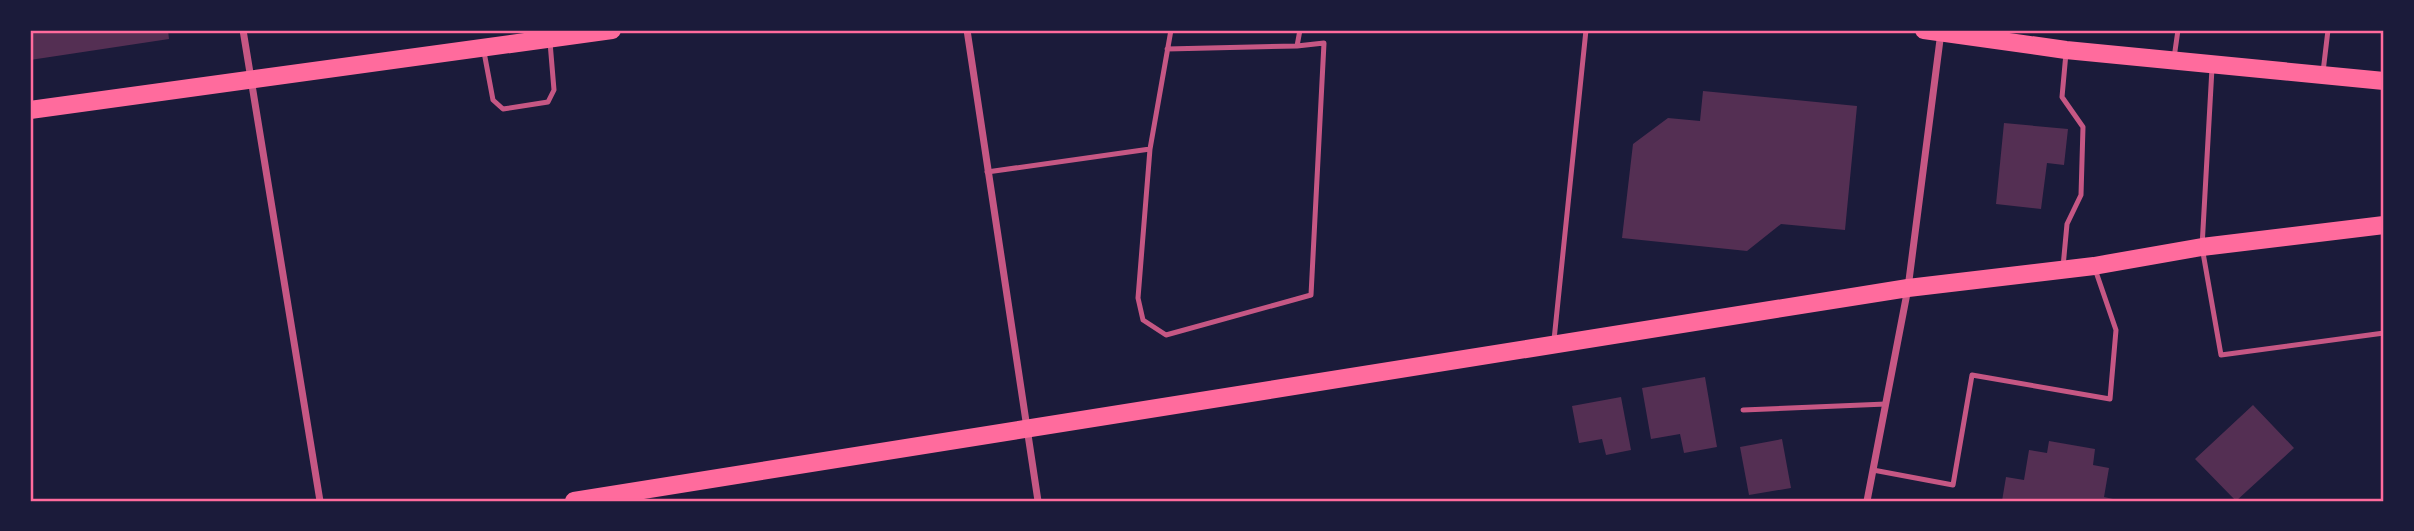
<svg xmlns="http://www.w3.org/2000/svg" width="2414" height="531" font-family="Karla,sans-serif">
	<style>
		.building { fill: #542f53 }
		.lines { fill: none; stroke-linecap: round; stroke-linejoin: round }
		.service { stroke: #c65784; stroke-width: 5 }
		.minor { stroke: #c65784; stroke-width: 7 }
		.primary { stroke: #ff6b9d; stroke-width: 18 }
		.neatline { fill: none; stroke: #ff6b9d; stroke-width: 2.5 }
	</style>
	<rect width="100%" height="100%" fill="#1b1b3a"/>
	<path class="building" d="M30,30H168L169,39L30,60Z
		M1703,91L1857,106L1845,230L1781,224L1747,251L1622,238L1633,144L1668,118L1700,121Z
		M2004,123L2068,129L2064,165L2047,163L2041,209L1996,204Z
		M1705,377L1717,447L1684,453L1680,434L1651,439L1642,388Z
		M1621,397L1631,450L1606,455L1602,439L1579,443L1572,406Z
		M2253,405L2294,448L2236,501L2195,459Z
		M1782,439L1791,488L1749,495L1740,447Z
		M2049,441L2095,449L2093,465L2109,468L2104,497L2122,501H2002L2006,477L2024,480L2029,450L2047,453Z"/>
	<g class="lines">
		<path class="service" d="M1167,49L1297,46
			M484,52L493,100L503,109L548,102L554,90L550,42
			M2174,58L2178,30
			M2212,68L2202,247L2221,355L2384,333
			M2323,72L2328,30
			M1150,149L1171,30
			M987,172L1150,149L1138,298L1143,320L1166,335L1311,295L1324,43L1297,46L1300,30
			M2063,267L2067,224L2081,195L2083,127L2062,97L2066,53
			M1554,340L1586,30
			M1743,410L1886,404
			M1873,470L1953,485L1972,375L2110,399L2116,330L2095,269"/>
		<path class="minor" d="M243,30L320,501
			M967,30L1038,501
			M1867,501L1908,288L1941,32"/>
		<path class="primary" d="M1924,30L2066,50L2384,81
			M30,110L612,30
			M574,501L1908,288L2094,266L2202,247L2384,225"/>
	</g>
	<rect width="2414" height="531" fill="none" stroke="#1b1b3a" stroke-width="63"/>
	<rect x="32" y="32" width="2350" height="468" class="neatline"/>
</svg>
